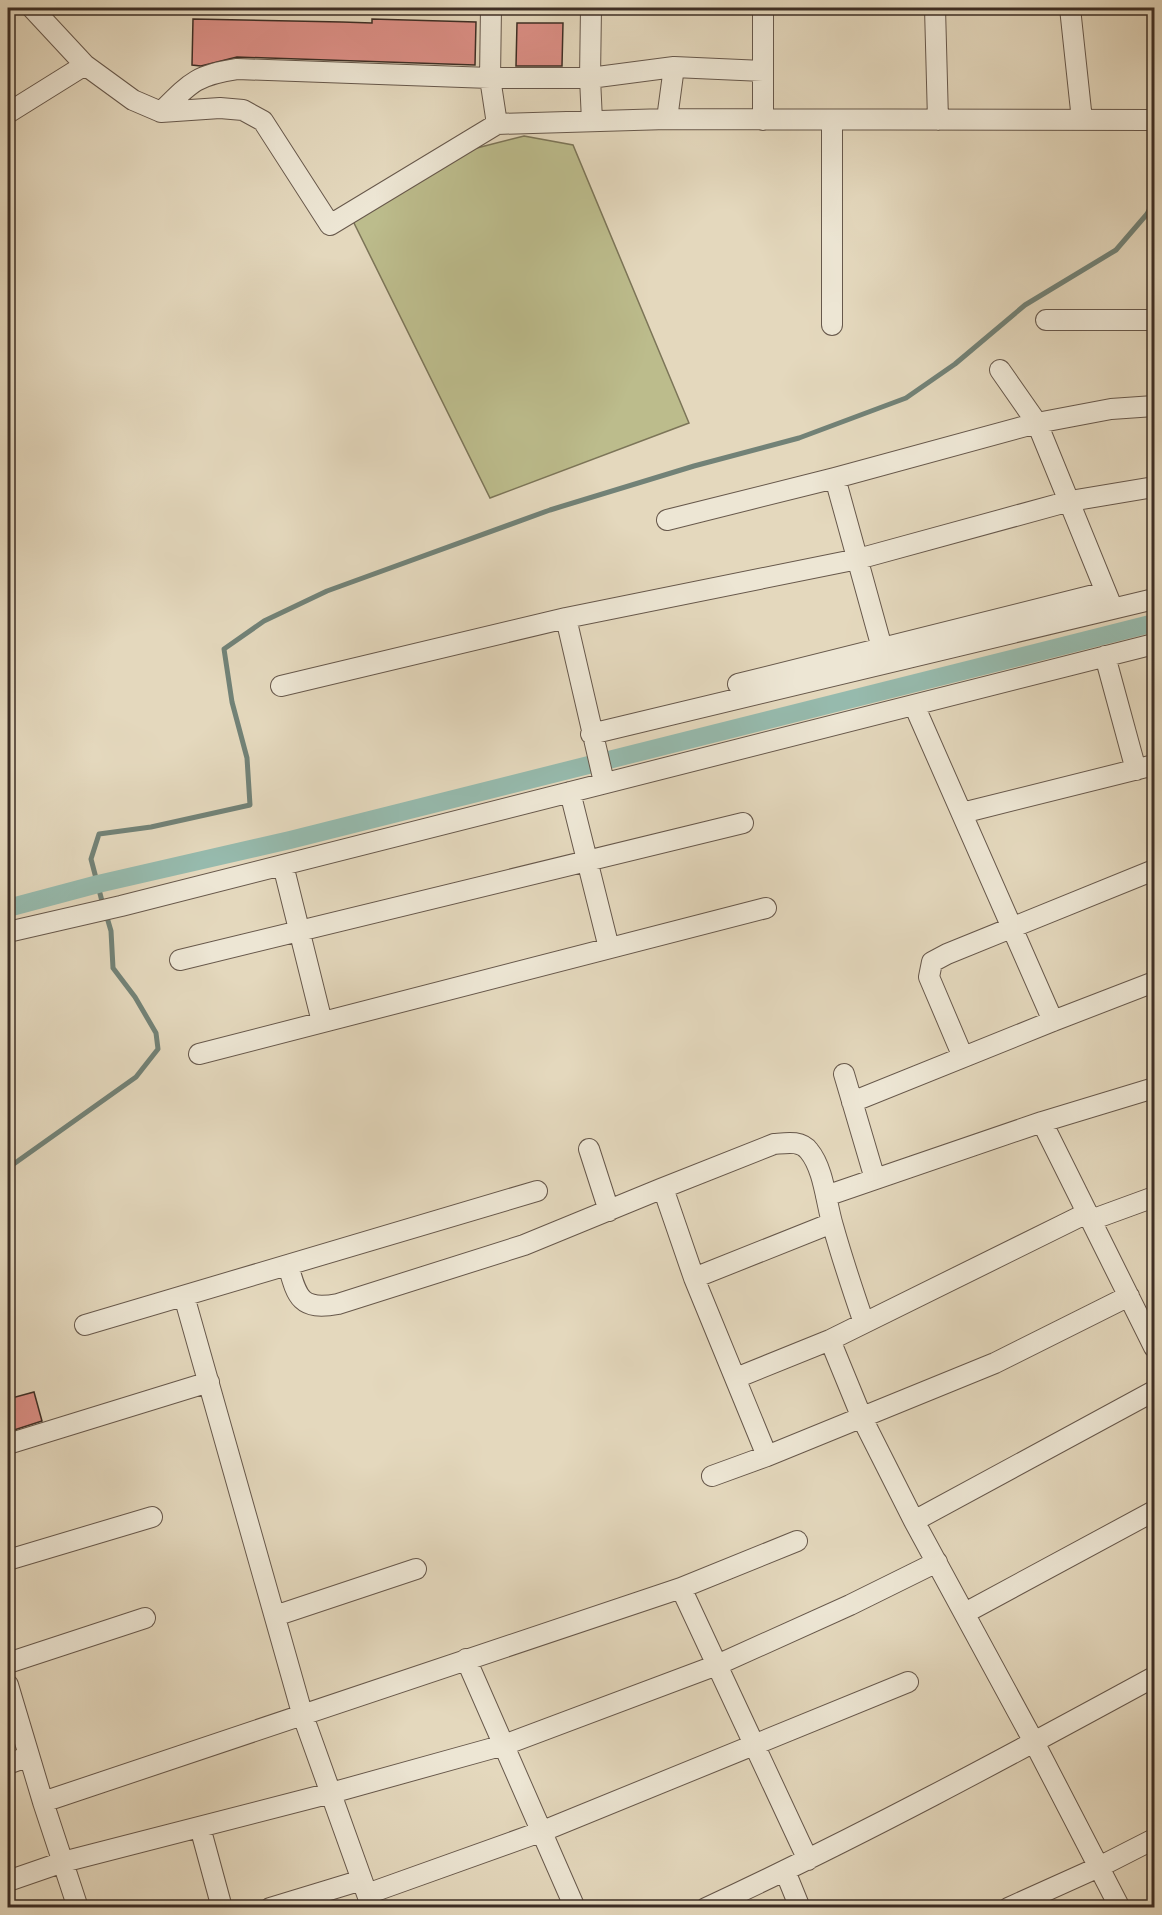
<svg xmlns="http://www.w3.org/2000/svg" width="1162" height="1915" font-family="Alegreya,serif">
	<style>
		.green { fill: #bcbc8c; stroke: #7c7558; stroke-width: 1.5 }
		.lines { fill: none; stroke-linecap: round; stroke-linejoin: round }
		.stream { stroke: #728277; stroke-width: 5 }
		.canal { stroke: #96baad; stroke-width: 18 }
		.building { fill: #dc8f86; stroke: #3d2e25; stroke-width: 1.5 }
		.minor-casing { stroke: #67584b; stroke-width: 22 }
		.minor { stroke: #ede6d4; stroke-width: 20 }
	</style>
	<rect width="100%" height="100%" fill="#e4d8bd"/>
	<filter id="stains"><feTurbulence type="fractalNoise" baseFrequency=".00333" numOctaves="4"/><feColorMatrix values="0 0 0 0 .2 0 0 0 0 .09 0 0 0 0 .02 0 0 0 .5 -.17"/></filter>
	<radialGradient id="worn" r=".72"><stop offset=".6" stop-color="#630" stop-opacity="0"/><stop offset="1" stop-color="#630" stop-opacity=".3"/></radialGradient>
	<path class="green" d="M524,136L573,145L689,423L490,498L353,221L473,149Z"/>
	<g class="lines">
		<path class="stream" d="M103,905L91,859L99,834L151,827L250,805L247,758L232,702L224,649L264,621L327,591L550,510L694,466L799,438L906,398L955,364L1025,305L1116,250L1147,214L1154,200
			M8,1168L136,1077L158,1049L156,1033L135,997L113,968L111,931L106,914"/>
		<path class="canal" d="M8,908L98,884L290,840L1154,623"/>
	</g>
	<path class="building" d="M193,19L342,22L372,23V19L476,22L475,65L237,57L201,66L192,65Z
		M517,23H563L562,66H516Z
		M34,1392L42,1421L8,1432V1399Z"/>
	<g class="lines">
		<g class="minor-casing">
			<path id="minor" d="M32,8L85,65L133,100L161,112L220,108L243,110L263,121L330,225L497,124L667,119L1154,120
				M491,8L490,78L497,124
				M591,8L590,78L592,121
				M935,8L938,120
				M1070,8L1082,120
				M763,71V120
				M161,112C190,83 196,75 237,69L490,78H590L674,67
				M8,113L85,65
				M667,119L674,67L763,71V8
				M832,120V325
				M1046,320H1154
				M1000,370L1037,423L1110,602
				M835,478L882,648
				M667,520L835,478L1037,423L1111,409L1154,406
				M566,618L604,782
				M1105,656L1136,770
				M738,684L1106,592
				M281,686L566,618L858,559L1070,501L1154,487
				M914,705L1053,1021
				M591,734L1154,599
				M570,792L609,948
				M962,813L1154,765
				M283,865L322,1022
				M8,932L121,906L1154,644
				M180,960L743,823
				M199,1054L766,908
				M963,1057L929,977L932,962L947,954L1154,870
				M844,1074L875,1179
				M852,1102L1053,1021L1154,982
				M1042,1122L1154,1347
				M589,1149L609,1211
				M826,1196L1042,1122L1154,1088
				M1087,1213L830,1340L862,1418L914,1521L1034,1742L1120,1908
				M1091,1220L1154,1197
				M288,1265C297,1297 300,1311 338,1304L524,1245L663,1188
				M694,1278L832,1223
				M184,1296L302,1713L372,1908
				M85,1325L537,1191
				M736,1378L830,1340
				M8,1444L209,1382
				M767,1456L694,1278L663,1188L774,1144C786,1143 801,1140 809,1151C824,1169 826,1203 833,1226C842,1258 853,1291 864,1323
				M712,1476L767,1456L995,1363L1129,1296
				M914,1521L1154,1391
				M797,1541L681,1588L808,1860
				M8,1560L152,1517
				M965,1613L1154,1511
				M275,1616L416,1569
				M466,1659L575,1908
				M8,1663L145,1618
				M8,1685L43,1802L78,1908
				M8,1764L29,1756
				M43,1802L681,1588
				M200,1827L222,1908
				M785,1871L800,1908
				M8,1881L63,1862L331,1793L504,1745L717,1665L850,1605L937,1562
				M367,1894L543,1831L908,1682
				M270,1908L362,1880
				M706,1908C859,1837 1007,1757 1154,1677
				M1008,1908L1099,1867L1154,1839"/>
		</g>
		<use href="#minor" class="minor"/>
	</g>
	<rect width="1162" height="1915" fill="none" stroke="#e4d8bd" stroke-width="30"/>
	<rect x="9" y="9" width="1144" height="1897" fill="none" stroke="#3d2e25" stroke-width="3"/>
	<rect x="15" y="15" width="1132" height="1885" fill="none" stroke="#3d2e25" stroke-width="1.5"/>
	<rect width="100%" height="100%" filter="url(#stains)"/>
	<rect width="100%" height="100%" fill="url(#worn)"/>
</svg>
